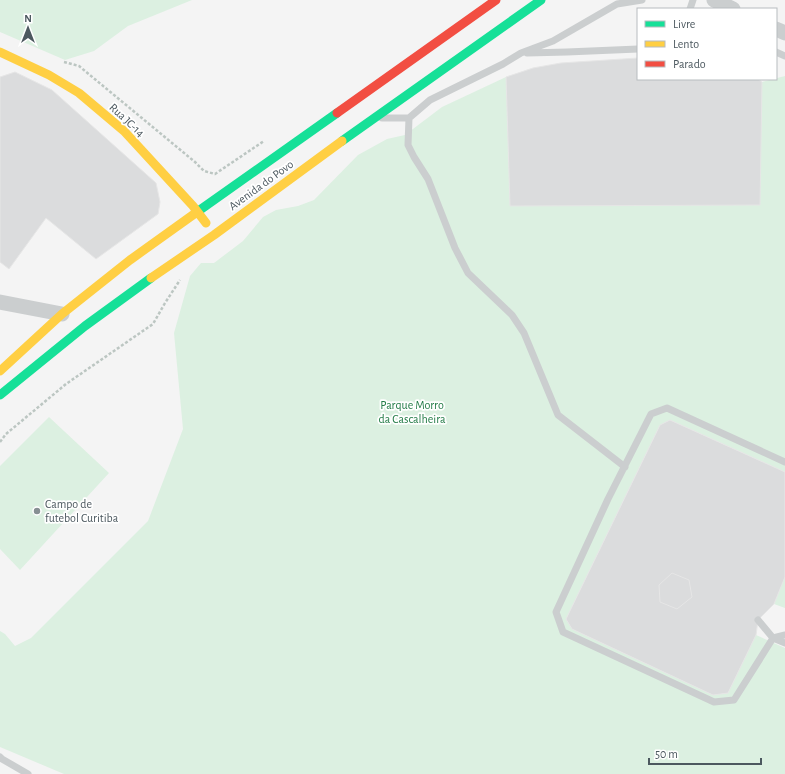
<svg xmlns="http://www.w3.org/2000/svg" width="785" height="774" font-family="'Alegreya Sans',sans-serif">
	<style>
		.green { fill: #dcf0e1 }
		.building { fill: #dbdcdd; stroke: #e6e6e6 }
		.lines { fill: none; stroke-linecap: round; stroke-linejoin: round }
		.path { stroke: #bcc6c2; stroke-width: 2.5; stroke-dasharray: 3 2; stroke-linecap: butt }
		.lane { stroke: #cbcecf; stroke-width: 7 }
		.street { stroke: #cbcecf; stroke-width: 15 }
		.fast { stroke: #16e098; stroke-width: 9 }
		.slow { stroke: #ffcf43; stroke-width: 9 }
		.jam { stroke: #f24e42; stroke-width: 9 }
		.poi-dot { fill: #878f93; stroke: #fff; stroke-width: 1.5 }
		.labels { text-anchor: middle; stroke-width: 3.5; stroke-linejoin: round; paint-order: stroke }
		.street-label { font-size: 12px; fill: #4c585f; stroke: #fff }
		.park-label { font-size: 12px; fill: #227b46; stroke: #fff }
		.poi-label { font-size: 12px; fill: #4c585f; stroke: #fff; text-anchor: start }
	</style>
	<rect width="100%" height="100%" fill="#f4f4f4"/>
	<path class="green" d="M0,0H192L128,26L94,51L65,60L0,32Z
		M785,76V472L670,420L660,425L566,619L572,629L713,695L728,693L756,635L785,648V774H64L0,747V631L5,634L15,646L31,638L148,521L183,429L174,333L190,276L201,263H214L243,241L263,217L276,210L298,206L314,200L358,155L387,139L405,135L442,107L506,77L762,82Z
		M49,417L109,473L20,570L0,549V466Z
		M785,577V608L774,604Z"/>
	<path class="building" d="M638,58V79H758L762,82L760,205L510,206L506,77L533,68L561,63Z
		M15,72L52,90L156,183L160,202L158,214L96,259L46,218L9,269L0,262V77Z
		M670,420L785,472V577L774,604L758,620L756,635L728,693L713,695L572,629L566,619L660,425Z
		M672,573L689,580L692,597L677,609L660,602L659,585Z"/>
	<g class="lines">
		<path class="path" d="M64,62L79,66L195,162L204,171L215,174L264,141
			M0,442L6,434L66,384L153,324L165,303L180,280"/>
		<path class="lane" d="M690,9L693,0
			M776,52L785,56
			M527,53L567,52L638,49
			M382,118H409L430,100L503,64L521,53L553,41L617,4L642,0
			M409,118L408,145L414,157L428,179L455,248L468,273L512,315L524,333L558,415L625,467
			M785,462L667,408L651,414L608,499L556,612L563,632L714,702L734,700L773,638L785,635
			M758,620L773,638L785,643
			M0,757L2,759L28,774"/>
		<path class="street" d="M714,0L733,9
			M776,29L785,33
			M0,302L62,314"/>
		<path class="fast" d="M342,141L541,0
			M197,212L337,113
			M0,395L85,326L151,278"/>
		<path class="slow" d="M0,52L49,75L79,93L124,131L193,206L206,223
			M151,278L214,235L342,141
			M0,371L62,314L130,260L197,212"/>
		<path class="jam" d="M337,113L496,0"/>
	</g>
	<circle class="poi-dot" cx="37" cy="511" r="4"/>
	<g class="labels">
		<g class="street-label">
			<text transform="translate(127 120) rotate(43)" y="4">Rua JC-14</text>
			<text transform="translate(261 185) rotate(-36)" y="4">Avenida do Povo</text>
		</g>
		<g class="park-label">
			<text x="412" y="409">Parque Morro<tspan x="412" dy="14">da Cascalheira</tspan></text>
		</g>
		<g class="poi-label">
			<text x="45" y="508">Campo de<tspan x="45" dy="14">futebol Curitiba</tspan></text>
		</g>
	</g>
	<rect x="637" y="8" width="140" height="72" fill="#ffffff" stroke="#b7bcbf"/>
	<rect x="645" y="21" width="20" height="6" fill="#16e098" stroke="#b7bcbf"/>
	<text x="673" y="28" font-size="12" fill="#4c585f">Livre</text>
	<rect x="645" y="41" width="20" height="6" fill="#ffcf43" stroke="#b7bcbf"/>
	<text x="673" y="48" font-size="12" fill="#4c585f">Lento</text>
	<rect x="645" y="61" width="20" height="6" fill="#f24e42" stroke="#b7bcbf"/>
	<text x="673" y="68" font-size="12" fill="#4c585f">Parado</text>
	<g transform="translate(28 28)" stroke="#ffffff" stroke-width="3" paint-order="stroke">
	<path d="M0-3L7 15L0 10L-7 15Z" fill="#4c585f"/>
	<text y="-6" font-size="11" font-weight="bold" text-anchor="middle" fill="#4c585f">N</text>
	</g>
	<path d="M649 758v6h112v-6" fill="none" stroke="#4c585f" stroke-width="2"/>
	<text x="655" y="758" font-size="12" fill="#4c585f" stroke="#ffffff" stroke-width="3" paint-order="stroke">50 m</text>
</svg>
